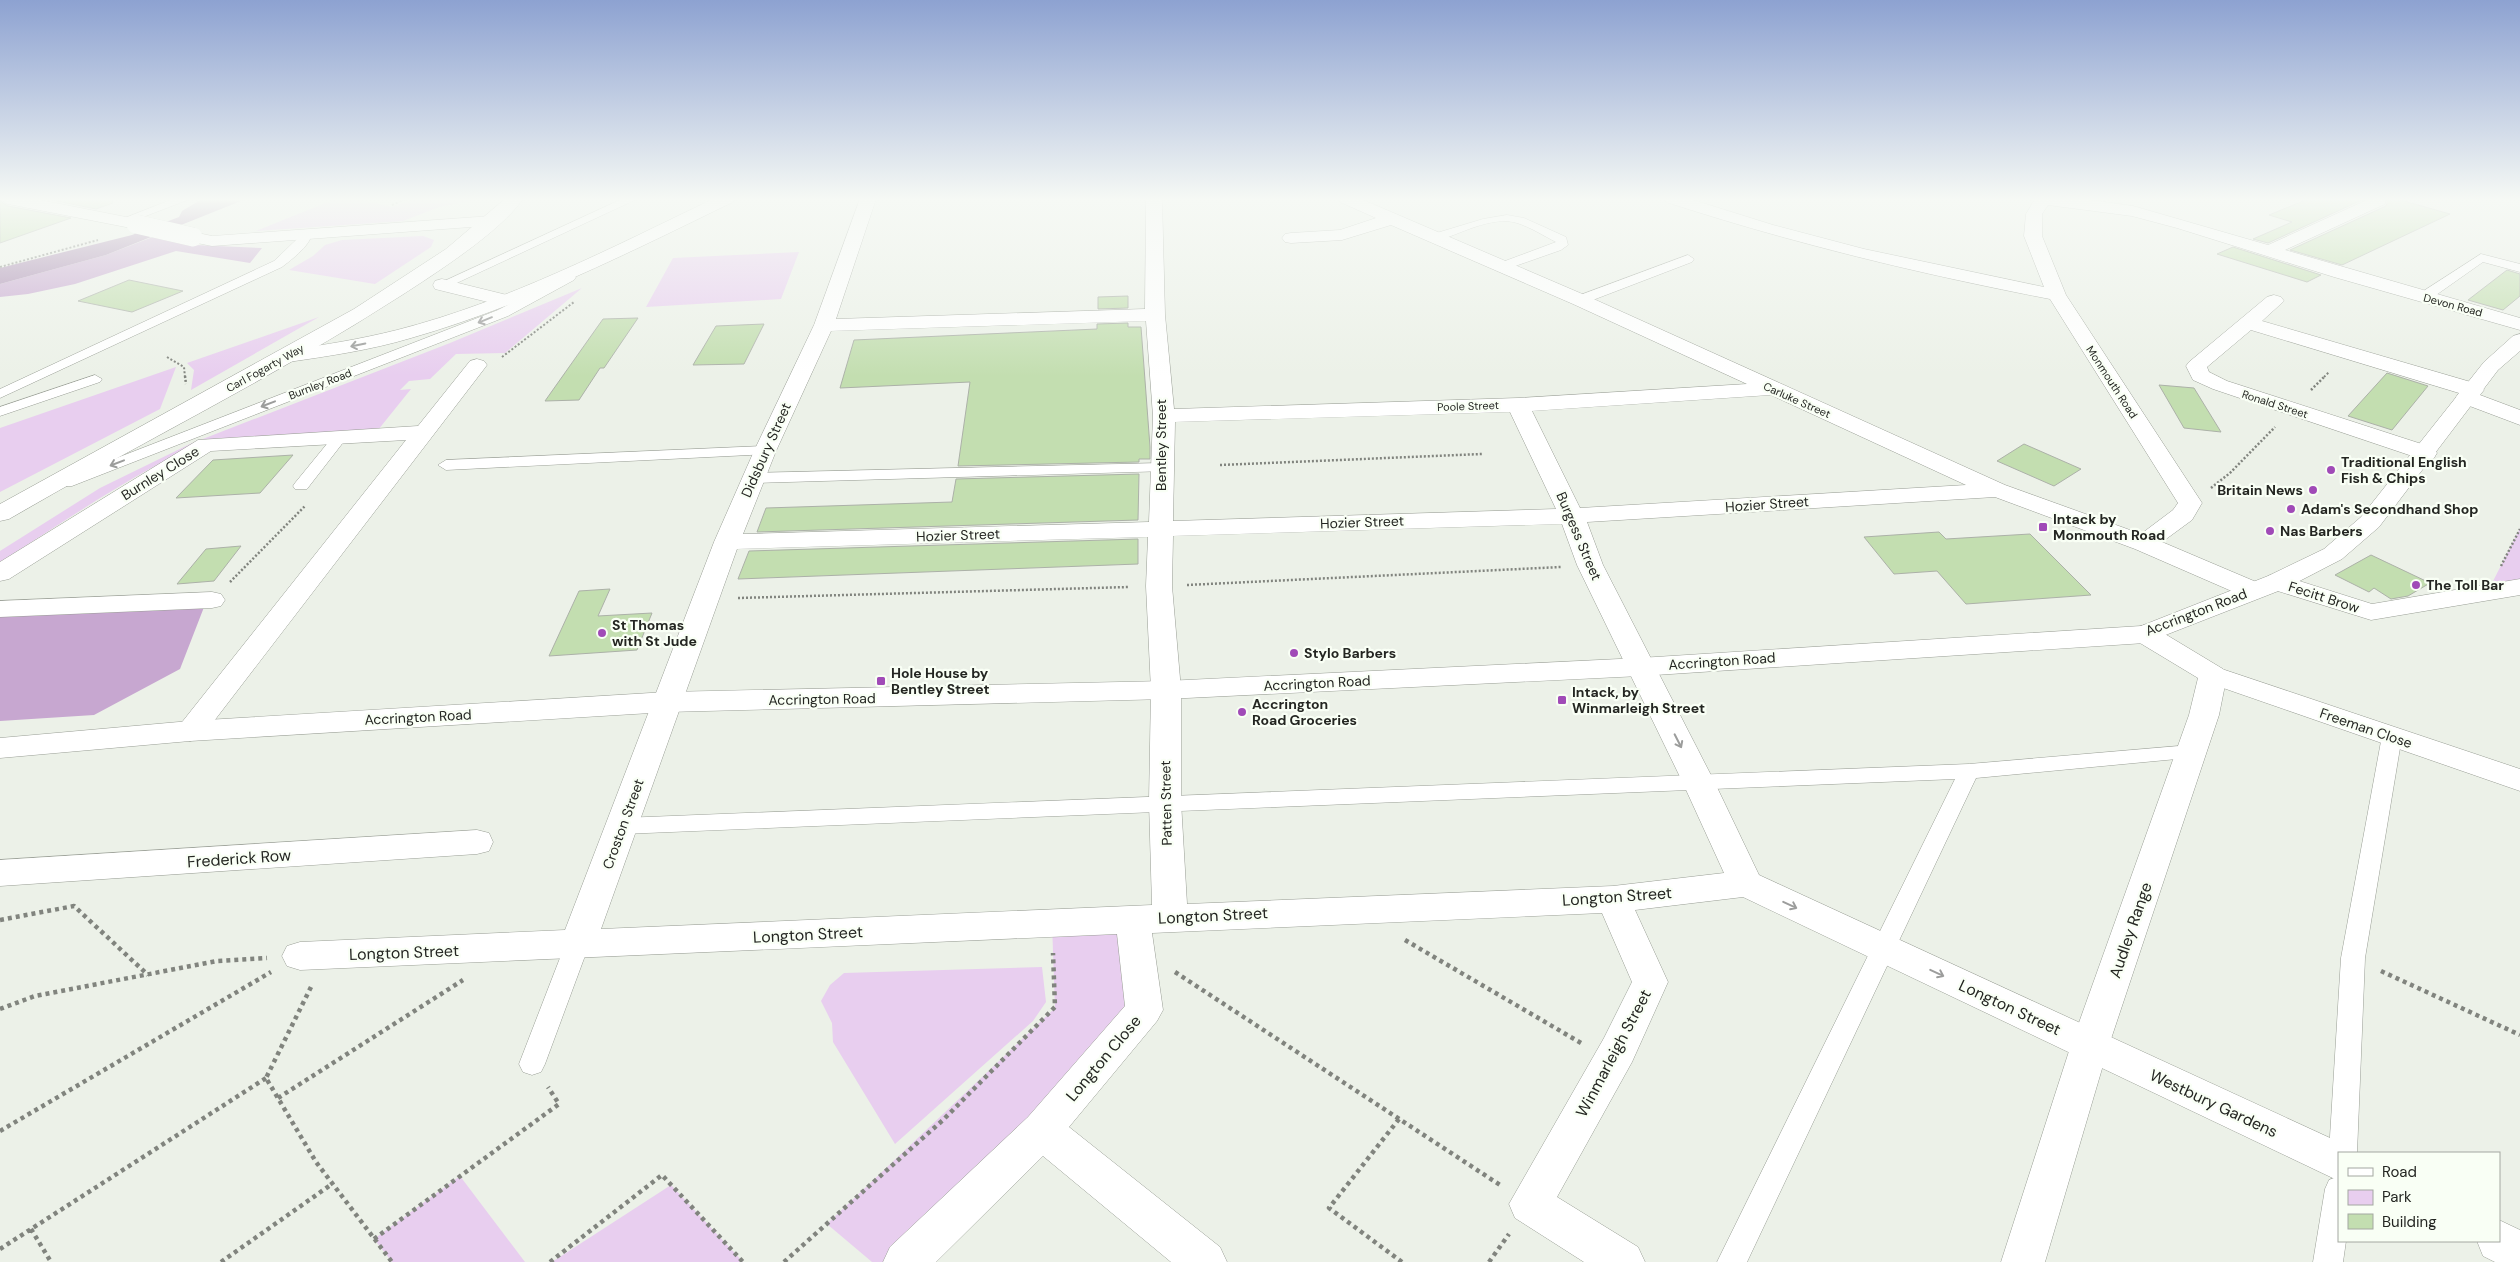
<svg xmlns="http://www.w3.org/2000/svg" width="2520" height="1262" font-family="'DM Sans',sans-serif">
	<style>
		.green { fill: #e8ceef }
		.forest { fill: #c7a7d0 }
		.water { fill: #a687af }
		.building { fill: #c3deb0; stroke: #acb1a8 }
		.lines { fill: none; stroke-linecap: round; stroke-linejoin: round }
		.service-casing { stroke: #999e95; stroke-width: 1 }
		.minor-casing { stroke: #999e95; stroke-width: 1 }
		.tertiary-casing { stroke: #999e95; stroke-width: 1 }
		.primary-casing { stroke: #999e95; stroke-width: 1 }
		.trunk-casing { stroke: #999e95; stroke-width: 1 }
		.path-far2 { stroke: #81847e; stroke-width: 2; stroke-dasharray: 2 2; stroke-linecap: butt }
		.path-far1 { stroke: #81847e; stroke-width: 2.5; stroke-dasharray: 2 2; stroke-linecap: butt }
		.path { stroke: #81847e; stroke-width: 4.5; stroke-dasharray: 4 4; stroke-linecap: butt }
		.service { fill: #fff; fill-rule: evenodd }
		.minor { fill: #fff; fill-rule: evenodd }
		.tertiary { fill: #fff; fill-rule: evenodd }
		.primary { fill: #fff; fill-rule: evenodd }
		.trunk { fill: #fff; fill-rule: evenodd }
		.minor-bridge-casing { stroke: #999e95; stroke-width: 19; stroke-linecap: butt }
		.minor-bridge { stroke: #fff; stroke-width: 19 }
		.oneway { stroke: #9c9d9c }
		.poi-dot { fill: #a04ab7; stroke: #f9fff5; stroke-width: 2 }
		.labels { text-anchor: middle; stroke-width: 4.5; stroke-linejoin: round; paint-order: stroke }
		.far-street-label { font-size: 11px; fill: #242622; stroke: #f9fff5 }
		.street-label { font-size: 14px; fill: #242622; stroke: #f9fff5 }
		.poi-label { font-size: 14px; font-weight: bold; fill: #242622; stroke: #f9fff5; text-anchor: start }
		.near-street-label { font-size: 16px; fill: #242622; stroke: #f9fff5 }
	</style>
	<rect width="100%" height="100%" fill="#ecf1e8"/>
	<path class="green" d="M335,199H357L392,207L414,199H483L439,207L403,221L256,231Z
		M423,236L434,240L431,247L375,284L289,270L313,256L325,245L342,240Z
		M799,252L781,299L646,307L673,258Z
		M582,288L505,353L456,354L430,379L409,381L400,390L411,389L378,430L210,440C136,470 68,520 0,562V551L100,488L190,444L450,343Z
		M319,317L191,390L194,370L187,363Z
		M176,367L160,409L0,492V428Z
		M2520,528V587L2487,593Z
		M1133,919L1144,1010L905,1262H872L827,1224L1055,1008L1052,923Z
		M1042,967L1046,1002L1033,1021L895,1144L833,1042L832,1023L821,1001L830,985L844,973Z
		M460,1176L525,1262H392L374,1239Z
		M671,1185L743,1262H552Z"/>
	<path class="forest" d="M155,236L195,245L262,248L250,263L176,251L75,284L28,294L0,297V284L106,255Z
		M206,602L180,669L94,715L0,721V610Z"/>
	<path class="water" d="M202,199H246L106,255L0,284V268L132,235L179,217L182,211Z"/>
	<path class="building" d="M47,199H112L113,203L96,209Z
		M2308,199H2364L2268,243L2253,239L2292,222L2269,215Z
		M2388,199H2397L2450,214L2342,265L2290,250L2386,206Z
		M0,201L8,206L71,218L0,243Z
		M2233,247L2321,275L2307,282L2217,254Z
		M2507,270L2520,274V296L2503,310L2468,300Z
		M129,280L183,291L132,312L78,301Z
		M1128,296V308L1098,309V297Z
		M638,318L604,368H600L579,400L545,401L603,319Z
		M1128,323V327H1141L1150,447V459H1139V462L958,466L970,382L840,388L854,340L1097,329V324Z
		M764,324L744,364L693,365L716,326Z
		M2387,373L2428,386L2392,430L2348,416Z
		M2159,385L2194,388L2221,432L2184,428Z
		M2024,444L2081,469L2054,486L1997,461Z
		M293,455L260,493L176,498L213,460Z
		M1139,474L1138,520L757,532L766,508L952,502L956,479Z
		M1939,532L1946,539L2030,534L2091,595L1966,604L1937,571L1894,574L1864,537Z
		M1138,539V564L738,579L749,551Z
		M241,546L214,581L177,584L206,549Z
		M2371,555L2430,583L2408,596L2391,599L2374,588L2369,592L2335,575Z
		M610,589L598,616L652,613L637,650L549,656L579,591Z"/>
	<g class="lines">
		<g class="service-casing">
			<path id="service" d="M173,199H190L125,224H117L115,222Z
				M622,199H637L446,288L442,289L436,285Z
				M1507,215L1524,218L1566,237L1568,245L1561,250L1501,271L1495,267L1497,264L1556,242C1544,236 1530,227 1517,223C1492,215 1458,235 1434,242L1428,238L1430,235L1483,219Z
				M307,231L311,232C314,243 291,260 282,267L0,398V389L274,261C280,256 302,233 307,231Z
				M2481,254L2520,264V272L2483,262L2429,300H2419L2418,297L2419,294Z
				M1688,255L1694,259L1692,262L1585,303L1580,304L1574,300L1575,297Z
				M570,273L576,277L574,280L508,316L72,486H60L58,483L60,480L498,310Z
				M95,375L102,379L100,382L0,416V407Z
				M340,432L348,437L345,440L307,489H295L293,486L295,483L335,434Z
				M765,446L771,448L773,451L771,454L446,470L438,465L446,460Z
				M1162,463L1168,465L1170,468L1168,471L754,483L746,478L754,473Z
				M2392,729L2399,731L2402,736L2365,958L2357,1153H2339V1164L2333,1162L2329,1153L2341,958L2382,736L2385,731Z
				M2191,745L2198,747L2201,752L2198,757L1976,778L1747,1262H1717L1955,779L622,834L614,832L611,826L614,820L622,818L1969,764Z
				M577,935L586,938L589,945L545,1064L541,1072L532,1075L523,1072L519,1064L565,945L568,938Z
				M2339,1176V1241H2346L2343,1262H2313L2325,1189L2329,1180Z"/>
		</g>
		<g class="minor-casing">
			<path id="minor" d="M0,199H35L136,219L142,220L145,224L142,228L136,229L8,204Z
				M860,199H876L836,319L1145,309L1146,199H1162L1165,315L1174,409L1518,398L1747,384L1573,304L1391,225L1342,240L1291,243L1285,242L1282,238L1285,234L1291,233L1340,230L1376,218L1340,202L1338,199H1361L1587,296L2005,485L2141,534L2173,510L2178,503L2050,299C1920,274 1792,243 1666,202L1664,199H1690L1773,225L1864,249L2044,287L2024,236L2026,214L2035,199H2083L2133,206L2268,245L2369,199H2386L2385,204L2285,250L2520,318V330L2334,277L2177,228L2132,216L2048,205L2042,214V236L2066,295L2202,503L2192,520L2162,542L2261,584L2265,590L2261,596L2252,598L2243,596L2135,549L1995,497L1587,522L1603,565L1714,781L1759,875L2354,1149L2356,1153H2339V1181L1743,897L1635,910L1668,982L1632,1062L1557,1197L1638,1247L1645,1262H1584L1515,1218L1509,1204L1604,1038L1632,982L1602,913L1152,933L1163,1010L1157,1021L1069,1127L1220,1247L1227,1262H1171L1043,1156L936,1262H883L890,1247L1028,1117L1125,1006L1117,934L300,970L287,966L282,956L287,946L300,942L565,930L714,542L754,451L814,325ZM1146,321L1153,416L1149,522L743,534L776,451L831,331ZM1771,395L1966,485L1580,508L1532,411ZM1510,412L1556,509L1173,521L1175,422ZM1562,524L1577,565L1682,781L1724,873L1613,886L1187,904L1181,802V690L1172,586L1173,536ZM1148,537L1146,586L1151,690L1149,802L1152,905L601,929L737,549Z
				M492,216L498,217L500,221L498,225L212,246L187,241L184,237L187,233L193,232L212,236Z
				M442,279L511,296L513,300L511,304L504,306L435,289L433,285L435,281Z
				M2274,295L2281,297L2284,301L2262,321L2481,385L2484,390L2480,395L2520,410V425L2459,402L2456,397L2459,393L2251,330L2207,367L2209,372L2227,381L2434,448L2437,453L2434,458L2426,460L2418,458L2213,389L2193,380L2186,366L2189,362L2267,297Z
				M477,359L484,361L487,365L484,369L201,738L190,741L179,738L175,731L406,440L211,451L9,579L0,581V562L198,440L418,426L470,361Z
				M212,592L221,594L225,600L221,606L212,608L0,617V601Z
				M2213,666L2520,769V791L2203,681L2199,675L2203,669Z
				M477,830L489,833L493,842L489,851L477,854L0,886V860Z
				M2499,1220L2520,1230V1262H2495L2483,1256L2477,1241H2499Z"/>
		</g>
		<g class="tertiary-casing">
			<path id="tertiary" d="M713,199H735L733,202C628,253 523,306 411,338C371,350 329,356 288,362L281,360L278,356L281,352L288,350C325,345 361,339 397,330C507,302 611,248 713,199Z
				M2277,574L2372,604L2520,579V595L2371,620L2268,588L2264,582L2268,576Z
				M2145,625L2155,628L2223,669L2227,675L2219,715L2109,1045L2045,1262H2001L2071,1045L2189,715L2198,678L2135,640L2131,634L2135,628Z"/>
		</g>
		<g class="primary-casing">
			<path id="primary" d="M2520,334V351L2498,370L2379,527L2342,559L2286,588L2145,643L1640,676L1166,699L667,712L190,741L0,758V738L190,721L667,692L1166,681L1640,658L2141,626L2268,576L2324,549L2361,517L2484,362L2513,336Z"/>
		</g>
		<g class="trunk-casing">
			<path id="trunk" d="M505,199H523C500,232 436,273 402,295C275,377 139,443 9,519L0,521V504L354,309L446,249Z"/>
		</g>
		<path class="path-far2" d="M392,205L405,199
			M0,267L98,240
			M167,357L184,367L185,377
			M502,357L574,302
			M2324,377L2329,372"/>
		<path class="path-far1" d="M185,376L186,384
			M2311,390L2325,376
			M1220,465L1482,454
			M2211,488L2230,473L2275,427
			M2501,566L2520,529
			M230,582L305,506
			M1187,585L1561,567
			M738,598L1129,587"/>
		<path class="path" d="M0,920L74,906L148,975
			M1405,940L1581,1043
			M2381,971L2520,1035
			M1175,972L1500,1185
			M311,987L266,1078L316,1162L392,1262
			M0,1009L35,996L217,961L267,958
			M278,1098L463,980
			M1399,1119L1329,1208L1402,1262
			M0,1131L271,972
			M31,1229L51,1262
			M374,1239L559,1104L548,1087
			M0,1249L266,1078
			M221,1262L332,1184
			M550,1262L662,1175L743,1262
			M784,1262L943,1120L1055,1007L1053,953
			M1489,1262L1509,1234"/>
		<use href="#service" class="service"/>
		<use href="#minor" class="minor"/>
		<use href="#tertiary" class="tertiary"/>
		<use href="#primary" class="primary"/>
		<use href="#trunk" class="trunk"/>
		<g class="minor-bridge-casing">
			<path id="minor-bridge" d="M136,224L193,237"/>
		</g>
		<use href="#minor-bridge" class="minor-bridge"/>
	</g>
	<defs><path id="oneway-shaft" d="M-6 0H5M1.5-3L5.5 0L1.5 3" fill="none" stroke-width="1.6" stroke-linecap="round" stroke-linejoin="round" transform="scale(1.25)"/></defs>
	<g class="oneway">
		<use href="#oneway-shaft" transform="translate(485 320) rotate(158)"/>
		<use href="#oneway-shaft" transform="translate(358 345) rotate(168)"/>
		<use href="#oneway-shaft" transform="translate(268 404) rotate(159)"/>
		<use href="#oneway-shaft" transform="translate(117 463) rotate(159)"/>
		<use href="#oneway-shaft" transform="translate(1678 741) rotate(63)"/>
		<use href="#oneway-shaft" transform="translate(1790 905) rotate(25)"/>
		<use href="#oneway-shaft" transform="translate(1937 973) rotate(25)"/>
	</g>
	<linearGradient id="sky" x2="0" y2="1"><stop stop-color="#8da2d1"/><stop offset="0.53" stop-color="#f6f9f5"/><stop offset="1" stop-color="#f6f9f5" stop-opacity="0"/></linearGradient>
	<rect width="2520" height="376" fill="url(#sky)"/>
	<g class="poi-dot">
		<circle cx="2331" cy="470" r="5"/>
		<circle cx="2313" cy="490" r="5"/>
		<circle cx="2291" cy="509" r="5"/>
		<rect x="2038" y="522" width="10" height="10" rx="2.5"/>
		<circle cx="2270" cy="531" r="5"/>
		<circle cx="2416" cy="585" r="5"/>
		<circle cx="602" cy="633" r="5"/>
		<circle cx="1294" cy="653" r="5"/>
		<rect x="876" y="676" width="10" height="10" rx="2.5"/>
		<rect x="1557" y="695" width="10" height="10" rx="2.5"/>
		<circle cx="1242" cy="712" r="5"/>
	</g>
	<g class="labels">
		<g class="far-street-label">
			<text transform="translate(2453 305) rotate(15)" y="4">Devon Road</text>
			<text transform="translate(265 368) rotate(-29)" y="4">Carl Fogarty Way</text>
			<text transform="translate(2112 382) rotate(57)" y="4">Monmouth Road</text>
			<text transform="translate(320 384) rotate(-21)" y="4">Burnley Road</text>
			<text transform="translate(1797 400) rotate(24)" y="4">Carluke Street</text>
			<text transform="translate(2275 404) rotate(18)" y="4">Ronald Street</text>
			<text transform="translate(1468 406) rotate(-2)" y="4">Poole Street</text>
		</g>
		<g class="street-label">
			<text transform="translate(1161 445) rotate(-90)" y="5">Bentley Street</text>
			<text transform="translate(766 450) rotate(-66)" y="5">Didsbury Street</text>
			<text transform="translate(160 473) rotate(-32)" y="5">Burnley Close</text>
			<text transform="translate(1767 504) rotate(-4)" y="5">Hozier Street</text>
			<text transform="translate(1362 522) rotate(-2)" y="5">Hozier Street</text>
			<text transform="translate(958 535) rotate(-2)" y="5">Hozier Street</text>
			<text transform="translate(1579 536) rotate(67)" y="5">Burgess Street</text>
			<text transform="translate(2324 597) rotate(18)" y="5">Fecitt Brow</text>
			<text transform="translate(2196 612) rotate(-21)" y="5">Accrington Road</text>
			<text transform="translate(1722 661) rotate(-4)" y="5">Accrington Road</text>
			<text transform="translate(1317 683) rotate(-3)" y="5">Accrington Road</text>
			<text transform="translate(822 699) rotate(-1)" y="5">Accrington Road</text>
			<text transform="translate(418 717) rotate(-3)" y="5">Accrington Road</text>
			<text transform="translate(2366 728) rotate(19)" y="5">Freeman Close</text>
			<text transform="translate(1166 803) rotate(-91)" y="5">Patten Street</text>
			<text transform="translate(623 824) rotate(-70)" y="5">Croston Street</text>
		</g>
		<g class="poi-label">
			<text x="2341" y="467">Traditional English<tspan x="2341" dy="16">Fish &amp; Chips</tspan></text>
			<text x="2303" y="495" text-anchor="end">Britain News</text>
			<text x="2301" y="514">Adam's Secondhand Shop</text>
			<text x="2053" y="524">Intack by<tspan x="2053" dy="16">Monmouth Road</tspan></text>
			<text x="2280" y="536">Nas Barbers</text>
			<text x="2426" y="590">The Toll Bar</text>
			<text x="612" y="630">St Thomas<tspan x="612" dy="16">with St Jude</tspan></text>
			<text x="1304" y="658">Stylo Barbers</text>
			<text x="891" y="678">Hole House by<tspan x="891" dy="16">Bentley Street</tspan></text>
			<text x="1572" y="697">Intack, by<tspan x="1572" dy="16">Winmarleigh Street</tspan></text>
			<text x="1252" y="709">Accrington<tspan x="1252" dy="16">Road Groceries</tspan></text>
		</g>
		<g class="near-street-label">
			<text transform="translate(239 858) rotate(-4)" y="6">Frederick Row</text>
			<text transform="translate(1617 896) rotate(-4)" y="6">Longton Street</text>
			<text transform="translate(1213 915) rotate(-3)" y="6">Longton Street</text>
			<text transform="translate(2130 930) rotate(-71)" y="6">Audley Range</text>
			<text transform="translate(808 934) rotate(-3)" y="6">Longton Street</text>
			<text transform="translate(404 952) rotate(-2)" y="6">Longton Street</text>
			<text transform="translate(2010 1007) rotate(25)" y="6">Longton Street</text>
			<text transform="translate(1613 1053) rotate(-62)" y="6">Winmarleigh Street</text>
			<text transform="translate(1103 1058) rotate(-50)" y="6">Longton Close</text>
			<text transform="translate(2214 1103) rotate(25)" y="6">Westbury Gardens</text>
		</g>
	</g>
	<rect x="2338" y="1152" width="162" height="90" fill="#f9fff5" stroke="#a4a8a1"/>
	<rect x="2348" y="1168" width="25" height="8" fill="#ffffff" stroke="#a4a8a1"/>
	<text x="2382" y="1177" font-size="15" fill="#242622">Road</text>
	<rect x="2348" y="1190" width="25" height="15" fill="#e8ceef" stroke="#a4a8a1"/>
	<text x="2382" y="1202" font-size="15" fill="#242622">Park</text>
	<rect x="2348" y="1214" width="25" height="15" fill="#c3deb0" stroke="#a4a8a1"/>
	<text x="2382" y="1227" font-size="15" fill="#242622">Building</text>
</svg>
